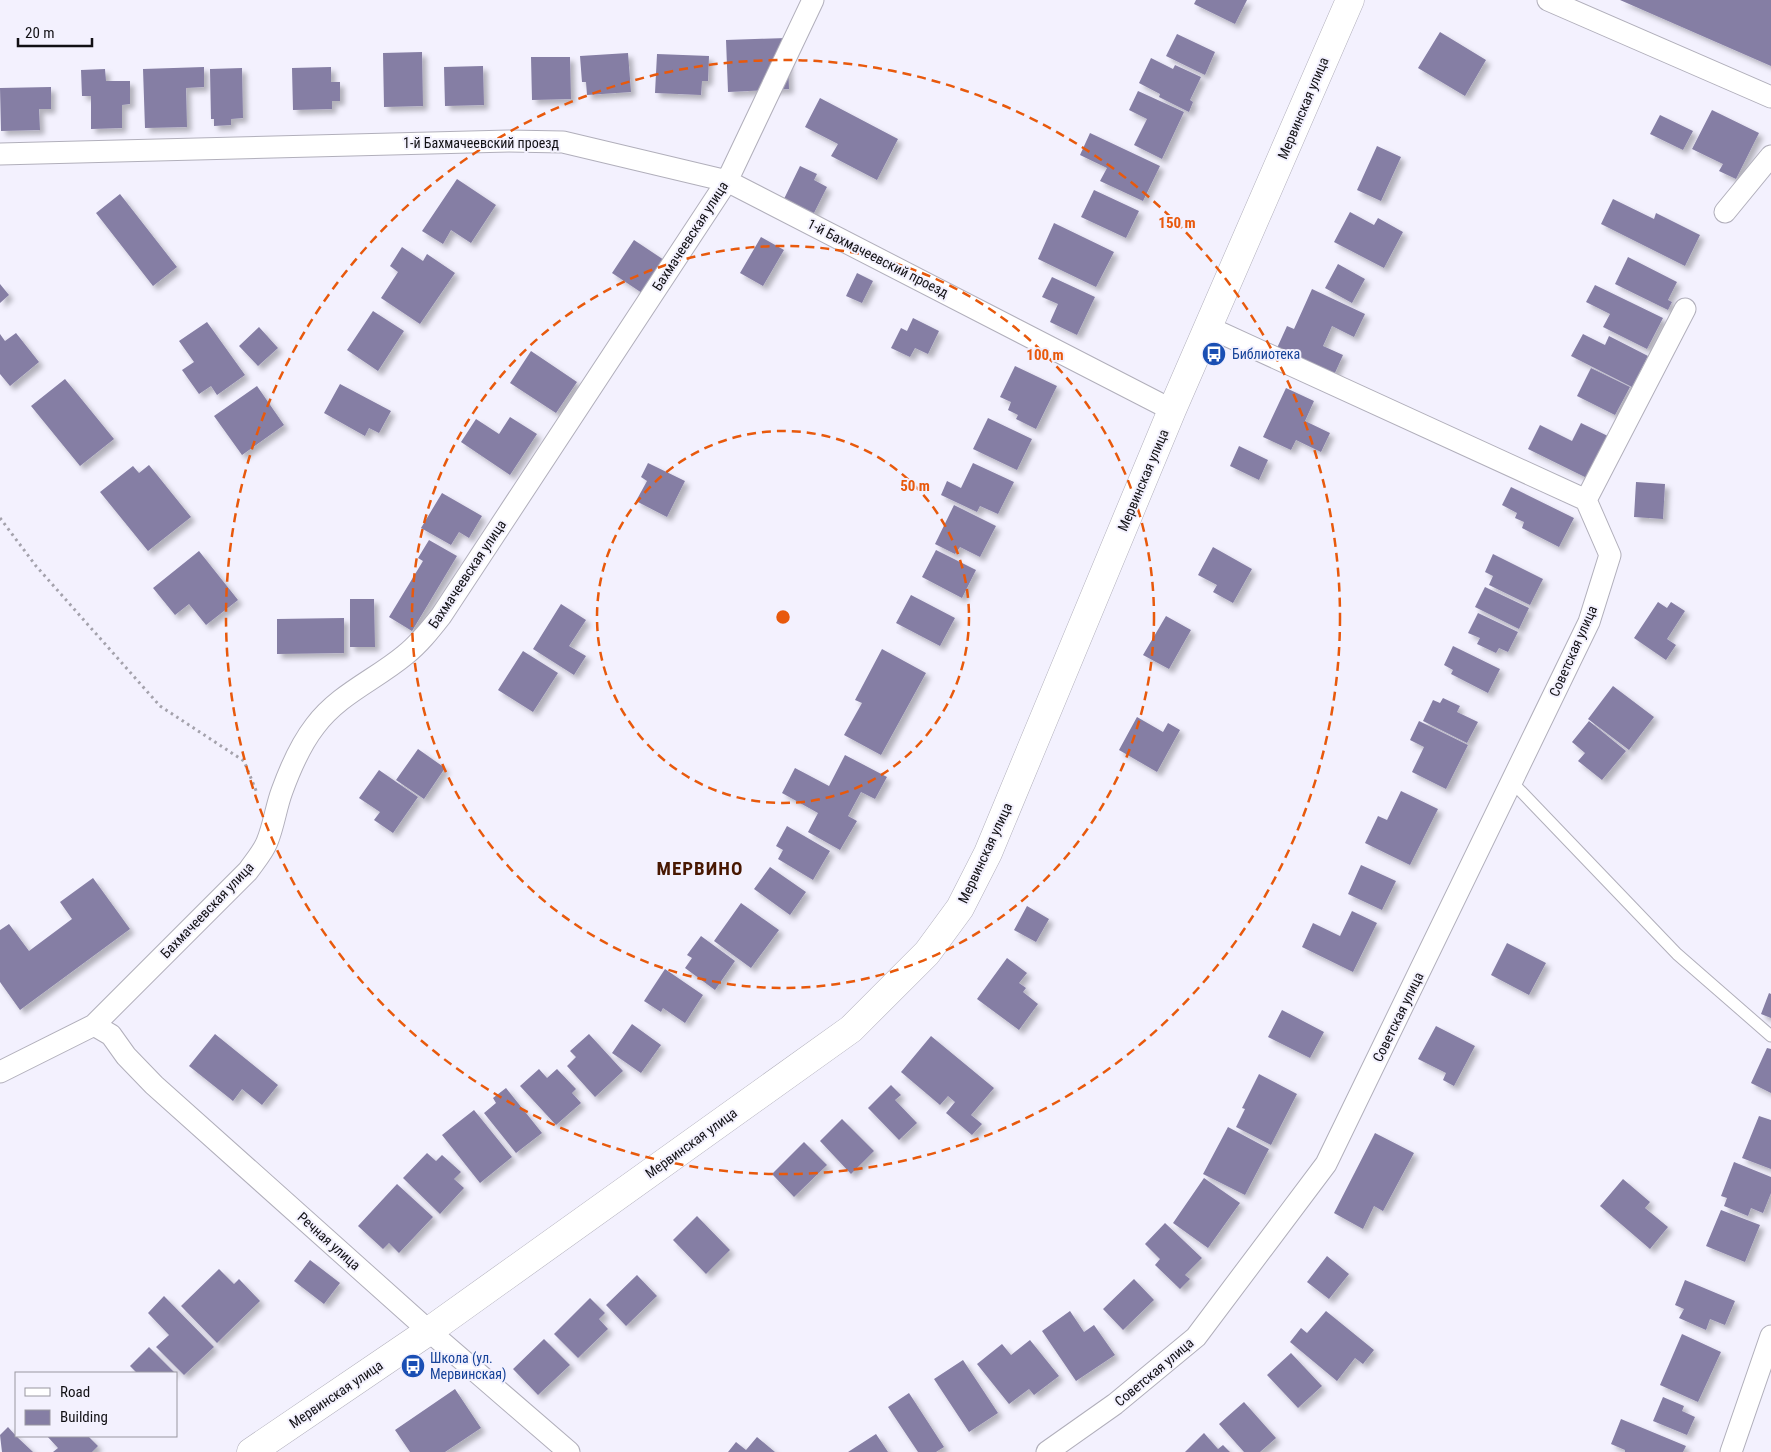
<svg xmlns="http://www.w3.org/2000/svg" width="1771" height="1452" font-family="'Roboto Condensed',sans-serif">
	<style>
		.building { fill: #857ea4; filter: url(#shadow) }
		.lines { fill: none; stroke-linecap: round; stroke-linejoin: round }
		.lane-casing { stroke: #b1afbb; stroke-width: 13 }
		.street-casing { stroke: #b1afbb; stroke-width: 23 }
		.secondary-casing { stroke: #b1afbb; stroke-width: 29 }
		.path { stroke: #a4a2ac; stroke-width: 3; stroke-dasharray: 2.5 4; stroke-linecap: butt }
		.lane { stroke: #fff; stroke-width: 11 }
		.street { stroke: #fff; stroke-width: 21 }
		.secondary { stroke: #fff; stroke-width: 28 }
		.ring { fill: none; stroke: #e8590c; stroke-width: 2.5; stroke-dasharray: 9 6 }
		.labels { text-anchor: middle; stroke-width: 4; stroke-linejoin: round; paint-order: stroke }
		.street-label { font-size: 14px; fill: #111014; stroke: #f3f1fe }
		.transit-label { font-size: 14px; fill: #164399; stroke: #f3f1fe; text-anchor: start }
		.district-label { font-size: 19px; font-weight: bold; letter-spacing: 1px; fill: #481802; stroke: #f3f1fe }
		.centre { fill: #e8590c; stroke: #f3f1fe; stroke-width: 2.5 }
		.ring-label { font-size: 15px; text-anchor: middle; font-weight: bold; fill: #e8590c; stroke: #f3f1fe; stroke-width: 4; stroke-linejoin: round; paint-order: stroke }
	</style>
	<defs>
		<filter id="shadow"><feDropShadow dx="4.5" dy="4.5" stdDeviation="2.5" flood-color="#0004"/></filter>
	</defs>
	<rect width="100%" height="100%" fill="#f3f1fe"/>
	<path class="building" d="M1196,0H1247L1235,24L1194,4Z
		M1620,0H1771V66Z
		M1440,32L1486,60L1465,96L1418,68Z
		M1177,34L1215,52L1205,75L1166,56Z
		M787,38L789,89L728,92L726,40Z
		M422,52L423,106L384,107L383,53Z
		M628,53L631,92L587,95L586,82H582L580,56Z
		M657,54L709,56L708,81H702L701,95L655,93Z
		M531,57H570L571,99L532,100Z
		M1151,58L1173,69L1175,65L1201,77L1190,100L1193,102L1189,112L1159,97L1160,94L1139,83Z
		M483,66L484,105L445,106L444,67Z
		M204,67V87L186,88L187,127L145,128L143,69Z
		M331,67V82H340V101H332V109L293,110L292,68Z
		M242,68L243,118L231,119V125L214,126V119H211L210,69Z
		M105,69L106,81H130V104L122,105V128L91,129V96H82L81,70Z
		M51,87V109H39L40,130L1,131L0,88Z
		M1138,91L1184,112L1162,159L1134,145L1147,119L1129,110Z
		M820,98L898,139L877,180L831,156L838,144L805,127Z
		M1712,110L1759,133L1736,179L1719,171L1723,164L1692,149Z
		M1660,115L1693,131L1683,150L1650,134Z
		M1090,133L1160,166L1143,201L1100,181L1107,168L1080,155Z
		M1377,146L1401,157L1381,201L1357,190Z
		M800,166L817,174L814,180L827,187L813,215L783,201Z
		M457,179L496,205L471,243L451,230L443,244L422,231Z
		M1094,190L1139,211L1126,238L1081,217Z
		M120,194L177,267L153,286L96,213Z
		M1613,199L1654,219L1656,213L1700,235L1685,266L1601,224Z
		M1350,212L1374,225L1378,218L1403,232L1384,268L1334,242Z
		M1054,223L1114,252L1096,287L1038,259Z
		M761,237L784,250L763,286L740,273Z
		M634,240L664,260L642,293L612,273Z
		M402,247L423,261L427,254L455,273L420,324L381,298L398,272L390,266Z
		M1628,257L1677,282L1668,300L1672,302L1668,310L1615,284Z
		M1338,264L1365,279L1352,303L1325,288Z
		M857,273L873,281L862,303L846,296Z
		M1052,277L1095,297L1077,335L1050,322L1058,304L1042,297Z
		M0,284L9,295L0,303Z
		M1595,285L1663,318L1647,349L1603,327L1610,314L1586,302Z
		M1312,289L1365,314L1354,337L1332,326L1323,346L1343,355L1334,375L1277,348L1287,326L1294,329Z
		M373,311L404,331L378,371L347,350Z
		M913,318L939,331L928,354L915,348L910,357L891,348L901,328L907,331Z
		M207,322L245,375L217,395L211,386L199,394L182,370L194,362L179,341Z
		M259,327L278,348L258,366L239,346Z
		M16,333L39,362L10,386L0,374V334L5,341Z
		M1583,334L1605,345L1609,336L1648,356L1632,387L1571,356Z
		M531,351L577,382L556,413L510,383Z
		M1015,366L1057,386L1036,429L1016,419L1018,415L1008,410L1011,402L1000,397Z
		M1591,368L1630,387L1615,415L1577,396Z
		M65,379L114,439L80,466L31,406Z
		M340,384L391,411L379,433L369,428L365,436L324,413Z
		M257,386L284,425L242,455L214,416Z
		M1286,388L1314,401L1305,421L1330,433L1321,452L1296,440L1291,450L1263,437Z
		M510,417L537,434L510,475L461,442L476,419L499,434Z
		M988,418L1032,439L1017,470L973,449Z
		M1581,423L1612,438L1591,480L1528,449L1540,425L1572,441Z
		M1239,446L1268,460L1259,480L1230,466Z
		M648,463L685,481L667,517L636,501L647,481L641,477Z
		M973,463L1014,482L998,514L980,506L977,512L941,495L947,481L961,488Z
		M149,465L191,517L148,551L100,492L133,466L139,473Z
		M1636,482L1665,484L1663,519L1634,517Z
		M1511,487L1574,518L1559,547L1522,528L1524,522L1515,518L1517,513L1502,505Z
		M442,493L482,516L469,538L459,532L451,545L421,528Z
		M954,505L996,526L980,557L960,547L955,554L935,544Z
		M429,540L457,556L412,631L389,617L423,561L418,558Z
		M1213,547L1252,569L1233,603L1213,592L1217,585L1198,575Z
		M936,550L976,570L962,598L922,577Z
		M199,551L238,600L206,625L189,604L175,615L153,588Z
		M1493,554L1543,579L1530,605L1489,585L1493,576L1485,572Z
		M1485,587L1529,608L1519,629L1475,607Z
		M911,595L955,618L940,646L896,623Z
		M350,599H374L375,647H350Z
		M1658,602L1667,608L1671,602L1685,611L1667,639L1676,645L1666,660L1634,638Z
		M561,604L586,620L569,646L586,656L574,675L533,649Z
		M1478,613L1518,632L1508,652L1499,648L1496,653L1477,644L1480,638L1468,633Z
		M1166,616L1191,630L1169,669L1143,655Z
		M344,618V653L277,654V619Z
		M1453,646L1500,669L1488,693L1451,674L1453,670L1444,665Z
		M882,649L926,673L881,755L844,735L862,703L855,700Z
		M523,651L558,673L533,712L498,690Z
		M1613,686L1654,717L1629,750L1588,719Z
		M1443,698L1460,706L1457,712L1478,722L1467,743L1423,721L1433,700L1440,703Z
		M1137,717L1163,732L1168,723L1180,730L1157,772L1119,750Z
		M1419,721L1468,745L1446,789L1412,772L1424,747L1410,740Z
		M1589,721L1626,751L1602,780L1578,761L1585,753L1572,742Z
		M418,749L445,768L424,799L396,780Z
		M845,755L887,777L875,799L861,792L848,816L857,821L840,850L808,832L818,813L782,793L795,768L829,786Z
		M379,770L418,797L393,833L374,820L380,812L359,798Z
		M1401,791L1438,809L1410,865L1365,843L1378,816L1387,820Z
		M787,826L830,851L813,880L778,859L783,850L776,846Z
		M1361,865L1396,881L1382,910L1348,894Z
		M770,867L806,892L790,915L754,889Z
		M93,878L130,929L20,1010L0,982V930L9,924L29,951L72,919L60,902Z
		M741,903L779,930L751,968L714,941Z
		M1027,906L1049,919L1036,942L1014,930Z
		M1352,911L1377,923L1353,972L1302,947L1313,923L1340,936Z
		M701,936L735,961L715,990L685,968L692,958L687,955Z
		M1507,943L1546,963L1529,995L1491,975Z
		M1007,958L1027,973L1019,983L1026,988L1023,992L1038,1004L1019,1030L977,999Z
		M665,969L703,995L685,1023L663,1008L661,1012L644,1001Z
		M1769,993L1771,994V1018L1761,1014Z
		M1282,1010L1324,1032L1310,1058L1268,1037Z
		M632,1024L661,1045L641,1073L612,1053Z
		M1436,1026L1475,1046L1454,1086L1443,1080L1446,1073L1418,1059Z
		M215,1034L278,1085L262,1105L242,1089L233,1101L189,1066Z
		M589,1034L623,1071L595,1097L567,1066L576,1057L570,1051Z
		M931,1036L994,1088L971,1115L982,1124L972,1135L946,1113L955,1102L948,1096L940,1105L901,1072Z
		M1767,1048L1771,1049V1093L1751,1083Z
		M539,1069L547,1078L557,1069L576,1089L572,1093L581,1103L556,1125L520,1086Z
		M1259,1074L1297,1094L1271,1145L1236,1127L1245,1109L1242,1108Z
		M891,1085L901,1095L895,1100L917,1123L899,1140L868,1108Z
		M506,1088L542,1133L516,1153L484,1113L496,1103L493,1098Z
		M474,1110L512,1157L480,1183L442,1135Z
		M1759,1116L1771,1120V1169L1742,1158Z
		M842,1119L874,1151L851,1174L820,1141Z
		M1228,1127L1269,1149L1245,1195L1203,1174Z
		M1375,1133L1414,1153L1383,1211L1374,1206L1363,1229L1334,1213Z
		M804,1142L827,1165L794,1197L772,1174Z
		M427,1153L436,1161L442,1155L461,1172L454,1179L464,1188L440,1214L403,1178Z
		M1734,1162L1771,1177V1193L1763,1213L1751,1208L1748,1216L1724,1206L1727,1198L1721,1196Z
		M1204,1178L1240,1203L1208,1248L1173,1223Z
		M1623,1179L1650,1202L1645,1208L1668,1227L1650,1249L1600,1206Z
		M397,1184L433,1217L399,1253L389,1243L383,1249L358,1226Z
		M1721,1210L1760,1225L1745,1262L1706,1246Z
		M697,1216L730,1250L706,1274L673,1240Z
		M1165,1223L1202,1258L1185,1275L1190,1279L1180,1289L1155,1265L1160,1259L1145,1244Z
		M1327,1256L1349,1274L1329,1299L1307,1282Z
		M310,1260L340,1283L324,1304L294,1281Z
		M219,1269L234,1284L239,1279L260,1301L217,1343L181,1306Z
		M637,1275L657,1296L626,1326L606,1305Z
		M1134,1279L1154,1300L1123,1330L1103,1309Z
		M1685,1280L1735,1301L1725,1325L1710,1319L1706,1330L1679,1318L1684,1309L1675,1305Z
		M164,1296L214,1347L184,1375L156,1347L169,1335L148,1313Z
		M590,1298L605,1313L599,1319L608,1329L578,1358L554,1334Z
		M1070,1311L1084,1332L1094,1325L1115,1355L1076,1381L1042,1331Z
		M1326,1311L1374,1350L1363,1364L1355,1358L1337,1381L1290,1342L1301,1328L1307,1333Z
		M1682,1334L1721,1352L1698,1402L1660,1385Z
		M544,1339L570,1365L538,1395L513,1369Z
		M1030,1340L1059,1376L1034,1395L1029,1389L1009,1404L977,1364L1002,1344L1011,1355Z
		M149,1347L175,1373H137L130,1366Z
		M1291,1353L1322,1386L1298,1408L1267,1375Z
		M963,1360L998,1413L969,1432L934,1379Z
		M455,1389L481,1428L445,1452H410L395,1430Z
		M909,1393L944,1447L936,1452H918L888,1407Z
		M1663,1397L1684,1406L1682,1411L1695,1417L1687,1435L1653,1421Z
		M1244,1402L1276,1438L1260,1452H1244L1219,1424Z
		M1621,1419L1686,1446L1683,1452H1625V1450L1611,1444Z
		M8,1427L16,1436L33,1452H2L0,1435Z
		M1204,1433L1218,1449L1223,1445L1230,1452H1185Z
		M876,1434L888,1452H848Z
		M47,1436H88L98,1446L92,1452H53L58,1448Z
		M757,1437L775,1452H728L736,1442L746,1450Z"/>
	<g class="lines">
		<g class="lane-casing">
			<path id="lane" d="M1512,782L1677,954L1771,1036"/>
		</g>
		<g class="street-casing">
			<path id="street" d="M1548,0L1771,97
				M0,154L509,141L563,142L727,181L1172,410
				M1725,212L1771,156
				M1586,500L1685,309
				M94,1025L111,1035L126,1056L154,1085L429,1331L569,1452
				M0,1072L94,1025L248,871C255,861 263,852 267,842C274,825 276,807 282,791C290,769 301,744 315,726C339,694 375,680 405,655C419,644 430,630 441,616L727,181L813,0
				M1047,1452L1115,1404L1196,1337L1326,1164L1589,622L1610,555L1586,500L1208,327
				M1731,1452L1771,1336"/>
		</g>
		<g class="secondary-casing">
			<path id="secondary" d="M251,1452L429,1331L851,1029L927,953L960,908L988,853L1172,410L1350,0"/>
		</g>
		<path class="path" d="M0,518L36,566L160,706L244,761L257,793"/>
		<use href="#lane" class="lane"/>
		<use href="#street" class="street"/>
		<use href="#secondary" class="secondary"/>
	</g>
	<g class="ring">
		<circle cx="783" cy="617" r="186"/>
		<circle cx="783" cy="617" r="371"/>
		<circle cx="783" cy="617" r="557"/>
	</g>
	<defs>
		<g id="bus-disc" transform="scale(1.25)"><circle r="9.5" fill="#1a4fb4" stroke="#f3f1fe"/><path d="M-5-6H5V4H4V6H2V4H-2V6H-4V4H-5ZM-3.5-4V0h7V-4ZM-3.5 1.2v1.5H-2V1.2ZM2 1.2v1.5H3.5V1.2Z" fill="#fff"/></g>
	</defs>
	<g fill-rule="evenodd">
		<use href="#bus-disc" x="1214" y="354"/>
		<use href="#bus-disc" x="413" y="1366"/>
	</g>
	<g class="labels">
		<g class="street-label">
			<text transform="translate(1303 108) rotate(-67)" y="5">Мервинская улица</text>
			<text x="481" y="148">1-й Бахмачеевский проезд</text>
			<text transform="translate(690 236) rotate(-57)" y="5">Бахмачеевская улица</text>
			<text transform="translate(878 258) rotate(27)" y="5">1-й Бахмачеевский проезд</text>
			<text transform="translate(1143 480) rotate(-67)" y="5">Мервинская улица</text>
			<text transform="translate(467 574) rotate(-56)" y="5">Бахмачеевская улица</text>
			<text transform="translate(1573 651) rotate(-66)" y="5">Советская улица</text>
			<text transform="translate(985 853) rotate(-65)" y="5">Мервинская улица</text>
			<text transform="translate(207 910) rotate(-46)" y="5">Бахмачеевская улица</text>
			<text transform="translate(1398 1017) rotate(-64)" y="5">Советская улица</text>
			<text transform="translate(691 1143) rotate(-36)" y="5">Мервинская улица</text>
			<text transform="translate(329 1241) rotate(42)" y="5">Речная улица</text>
			<text transform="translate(1154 1372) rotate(-40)" y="5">Советская улица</text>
			<text transform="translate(336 1394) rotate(-34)" y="5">Мервинская улица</text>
		</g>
		<g class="transit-label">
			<text x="1232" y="359">Библиотека</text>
			<text x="430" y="1363">Школа (ул.<tspan x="430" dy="16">Мервинская)</tspan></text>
		</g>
		<g class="district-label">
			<text x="700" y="875">МЕРВИНО</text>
		</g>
	</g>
	<circle cx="783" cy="617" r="8" class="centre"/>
	<g class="ring-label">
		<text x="1177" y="228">150 m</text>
		<text x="1045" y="360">100 m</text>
		<text x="915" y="491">50 m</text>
	</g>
	<rect x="15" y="1372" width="162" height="65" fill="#f3f1fe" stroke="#9997a0"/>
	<rect x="25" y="1388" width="25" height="8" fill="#ffffff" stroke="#9997a0"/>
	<text x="60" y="1397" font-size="15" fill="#111014">Road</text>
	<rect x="25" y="1410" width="25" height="15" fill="#857ea4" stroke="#9997a0"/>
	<text x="60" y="1422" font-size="15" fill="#111014">Building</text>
	<path d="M18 38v8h74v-8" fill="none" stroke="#111014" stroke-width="2.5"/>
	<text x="25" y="38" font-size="15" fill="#111014" stroke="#f3f1fe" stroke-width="4" paint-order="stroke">20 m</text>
</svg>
